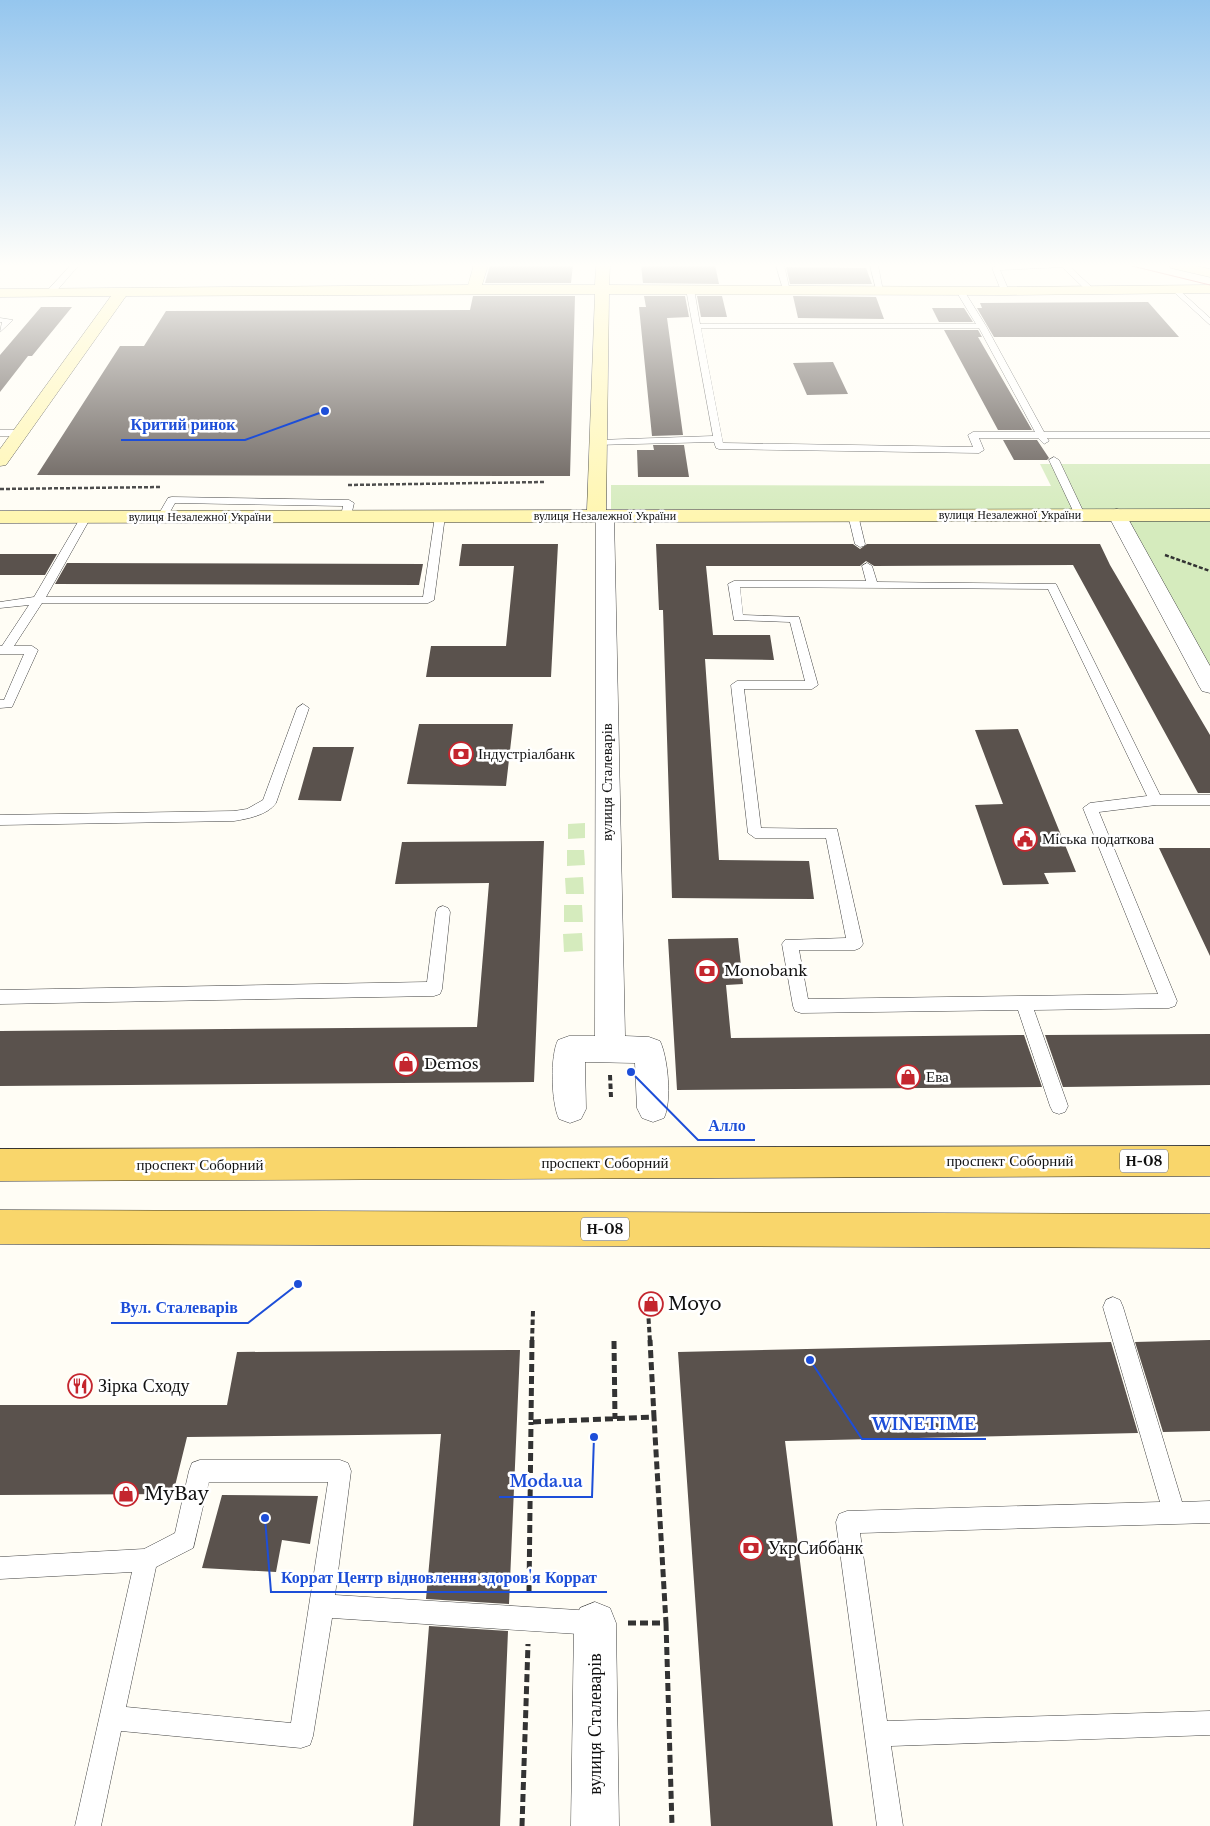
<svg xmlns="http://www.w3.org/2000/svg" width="1210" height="1826" font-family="'Libre Baskerville',serif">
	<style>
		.green { fill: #d5ebbd }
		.building { fill: #5a524d }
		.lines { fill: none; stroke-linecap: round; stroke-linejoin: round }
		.lane-casing { stroke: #444; stroke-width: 1 }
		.street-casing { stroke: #444; stroke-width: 1 }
		.secondary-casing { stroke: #333; stroke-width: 1 }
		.primary-casing { stroke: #222; stroke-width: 1 }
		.path-far2 { stroke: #333; stroke-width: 2.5; stroke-dasharray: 4 2; stroke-linecap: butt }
		.path-far1 { stroke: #333; stroke-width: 4; stroke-dasharray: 5.5 3; stroke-linecap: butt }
		.path { stroke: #333; stroke-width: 5; stroke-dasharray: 8 4; stroke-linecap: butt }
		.lane { fill: #fff; fill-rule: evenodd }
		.street { fill: #fff; fill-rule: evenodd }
		.secondary { fill: #fff6b0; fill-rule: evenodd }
		.primary { fill: #f9d66b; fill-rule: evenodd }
		.tram { stroke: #c4262e; stroke-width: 1 }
		.labels { text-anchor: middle; stroke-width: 5; stroke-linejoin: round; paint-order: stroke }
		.far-street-label { font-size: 12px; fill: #111; stroke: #fff }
		.shield { fill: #fff; stroke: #585858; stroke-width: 1 }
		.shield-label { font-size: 14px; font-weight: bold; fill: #111 }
		.poi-label { font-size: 15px; fill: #111; stroke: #fff; text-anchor: start }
		.street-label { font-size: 15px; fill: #111; stroke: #fff }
		.near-poi-label { font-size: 18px; fill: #111; stroke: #fff; text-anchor: start }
		.near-street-label { font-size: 18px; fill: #111; stroke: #fff }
		.leader { fill: none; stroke: #1d4ed8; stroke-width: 2 }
		.callout-dot { fill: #1d4ed8; stroke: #fff; stroke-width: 2 }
		.callout-label { font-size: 16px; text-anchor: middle; font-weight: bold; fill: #1d4ed8; stroke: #fff; stroke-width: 5; stroke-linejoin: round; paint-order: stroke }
	</style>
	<rect width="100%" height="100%" fill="#fffdf5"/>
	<path class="green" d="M1040,464H1210V510L611,509V485L1051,486Z
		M1117,515H1210V686Z
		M585,823V838L568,839V824Z
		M567,850H584L585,865L567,866Z
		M583,877L584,894H566L565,878Z
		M564,905H582L583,922H564Z
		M582,933L583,951L564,952L563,934Z"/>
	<path class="building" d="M490,265H573L571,283H485Z
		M641,265H715L719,284L643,283Z
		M786,267L866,268L872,284H790Z
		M473,296H575L570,476L37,475L120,346H144L166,311L470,310Z
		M644,296H685L689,317L667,318L683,435L652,436L639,307H646Z
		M697,296H722L727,317H701Z
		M793,296L876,297L884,319L798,318Z
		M1148,302L1179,337H994L977,308H982L980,303Z
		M41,307H72L32,356H28L0,392V355Z
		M932,308H964L973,322H939Z
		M944,330H978L982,337H978L1032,430H998Z
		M833,362L848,394L807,395L793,363Z
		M1003,440H1037L1049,458L1047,460H1014Z
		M653,445H684L689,477H638L637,450H654Z
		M462,544H558L551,677H426L431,646H506L514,566H459Z
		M656,544H853L860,549L867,544H1100L1110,565L1210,735V793H1198L1073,565L874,566L866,561L860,566H706L713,635H770L774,660L705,659L719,860L809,861L814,899L672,898L663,610H659Z
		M0,554H57L45,575H0Z
		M67,563L423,564L419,585L55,584Z
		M419,724H513L506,786L407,784Z
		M1018,729L1076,872L1044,873L1049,884L1003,885L975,805L1003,804L975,730Z
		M313,747H354L341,801L298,800Z
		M544,841L534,1082L0,1086V1031L477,1027L489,883L395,884L402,842Z
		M1159,848H1210V956Z
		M738,938L743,984L726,985L731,1038L1024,1035L1042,1087L677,1090L668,939Z
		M1210,1034V1085L1063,1087L1045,1035Z
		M1210,1340V1431L1163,1432L1135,1342Z
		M1111,1342L1138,1433L785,1441L833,1826H711L678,1352Z
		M520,1350L509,1604L426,1599L441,1434L187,1437L173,1494L0,1495V1405H227L237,1352Z
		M222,1495L318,1496L310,1544L282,1540L276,1572L202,1568Z
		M429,1626L508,1631L500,1826H413Z"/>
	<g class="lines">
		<g class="lane-casing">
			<path id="lane" d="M71,265H79L53,295H47V291Z
				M776,265H784L790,291L783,289Z
				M870,265H878L883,291L876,289Z
				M1019,265H1068L1095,290L1088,292L1062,267L1000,270L1009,291L1002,293L992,268L996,266Z
				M690,287L694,289L700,324H976L956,291L963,289L986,326L1044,432H1210V438H1047L1049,441L1044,444L1038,438H979L984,450L979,453L719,449L716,448L714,442L595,445L593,443L598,440L713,436L686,289ZM701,328H979L1035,432H973L968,435L973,447L723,443Z
				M1177,288L1210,318V325L1174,292L1173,290Z
				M0,318L13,320L0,332L2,322H0Z
				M0,430H20L25,433L20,436H0Z
				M1054,457L1059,460L1085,515L1084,517L1080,518L1075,515L1049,460Z
				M172,497L349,500L354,503L351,516L346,519L341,516L343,506L175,503L166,519H158L157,517L168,498Z
				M853,512L858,515L865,544L864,546L860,547L855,544L848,515Z
				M440,513L445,516L434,600L428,603H42L14,646H32L38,650L12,707L0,708V700H4L24,654H0V646H2L29,605L0,608V602L34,597L82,515L86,514L91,517L46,597H423L435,516Z
				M867,563L872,566L877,582L1056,584L1160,795H1210V805H1156L1099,812L1177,1001L1175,1006L1169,1008L1034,1010L1068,1106L1065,1112L1059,1114L1053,1112L1050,1106L1018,1010L801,1013L795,1011L793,1006L782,944L785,940L846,938L826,838H755L748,833L731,685L737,681H805L790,622L734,620L728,584L734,581H866L862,566ZM740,587L1048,589L1147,796L1090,803L1083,808L1158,994L808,999L799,950H855L860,948L863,944L837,829L761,828L744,689H812L818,685L799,617L743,615Z
				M303,704L309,708L276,803C268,815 247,819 234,821L0,825V815L234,811L247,809L263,800L297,708Z
				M443,906L448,908L450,912L442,989L440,994L434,996L0,1004V990L427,982L436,912L438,908Z
				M1113,1297L1120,1300L1123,1307L1182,1502L1210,1501V1523L860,1533L887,1721L1210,1711V1735L891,1746L903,1826H877L836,1522L839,1514L847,1511L1160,1502L1103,1307L1106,1300Z
				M200,1460H340L348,1463L351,1471L335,1595L594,1611L602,1615L606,1623L602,1631L594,1635L332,1618L313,1736L310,1745L301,1748L121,1731L101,1826H75L132,1572L0,1579V1557L144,1549L175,1533L189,1471L192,1463ZM209,1482H328L291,1723L126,1707L156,1567L193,1548Z"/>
		</g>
		<g class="street-casing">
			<path id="street" d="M1117,509L1124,511L1126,515L1210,666V693L1202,691L1199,686L1108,515L1110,511Z
				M605,510L612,512L614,516L625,1036L649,1037L660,1041C668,1058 672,1101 664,1118L653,1122L642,1118L637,1108L635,1063L585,1062L586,1109L581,1119L570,1123L559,1119C551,1102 550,1056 558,1040L569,1036H595L596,516L598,512Z
				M595,1602L610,1608L616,1623L619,1826H571L574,1623L580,1608Z"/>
		</g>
		<g class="secondary-casing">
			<path id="secondary" d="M474,265H488L482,285H595L596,265H610L609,285L1005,287L1210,285V293L1005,295L609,294L606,510L1210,509V521L0,523V511L587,510L595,294L126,296L6,465L0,466V449L111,296L0,297V289L468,285Z
				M1169,265H1192L1210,269V277L1171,268Z"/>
		</g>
		<g class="primary-casing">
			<path id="primary" d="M1210,1146V1176L0,1181V1149Z
				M0,1210L1210,1214V1248L0,1244Z"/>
		</g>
		<path class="path-far2" d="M348,485L546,482
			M0,489L162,487
			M1165,555L1210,571"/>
		<path class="path-far1" d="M610,1075L611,1097
			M648,1310L650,1342
			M532,1342L533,1311"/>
		<path class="path" d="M532,1340L531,1422L654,1417L650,1340
			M614,1341L615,1419
			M529,1593L531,1422
			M628,1623H666L654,1417
			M666,1623L672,1826
			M522,1826L528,1644"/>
		<use href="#lane" class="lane"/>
		<use href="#street" class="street"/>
		<use href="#secondary" class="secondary"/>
		<use href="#primary" class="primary"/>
		<path class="tram" d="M1128,265L1210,285"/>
	</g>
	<linearGradient id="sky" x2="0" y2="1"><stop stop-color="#95c6ee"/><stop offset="0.51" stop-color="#fffefa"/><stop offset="1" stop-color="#fffefa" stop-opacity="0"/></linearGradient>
	<rect width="1210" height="520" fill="url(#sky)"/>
	<defs>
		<g id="bank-ring" transform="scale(1.25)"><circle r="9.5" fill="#fff" stroke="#c4262e" stroke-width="1.5"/><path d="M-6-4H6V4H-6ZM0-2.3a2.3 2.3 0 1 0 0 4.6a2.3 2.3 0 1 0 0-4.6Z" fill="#c4262e"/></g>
		<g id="civic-ring" transform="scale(1.25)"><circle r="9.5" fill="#fff" stroke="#c4262e" stroke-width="1.5"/><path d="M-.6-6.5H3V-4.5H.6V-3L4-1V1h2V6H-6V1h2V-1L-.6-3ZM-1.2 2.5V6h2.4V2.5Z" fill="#c4262e"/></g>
		<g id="shop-ring" transform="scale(1.25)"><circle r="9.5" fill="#fff" stroke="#c4262e" stroke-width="1.5"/><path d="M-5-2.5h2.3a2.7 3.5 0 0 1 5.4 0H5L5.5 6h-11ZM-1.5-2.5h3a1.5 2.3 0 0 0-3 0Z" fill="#c4262e"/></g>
		<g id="restaurant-ring" transform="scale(1.25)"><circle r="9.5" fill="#fff" stroke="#c4262e" stroke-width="1.5"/><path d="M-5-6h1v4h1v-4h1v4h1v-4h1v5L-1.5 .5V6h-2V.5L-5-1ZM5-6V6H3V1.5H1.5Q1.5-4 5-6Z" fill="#c4262e"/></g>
	</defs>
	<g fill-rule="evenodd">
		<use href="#bank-ring" x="461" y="754"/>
		<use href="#civic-ring" x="1025" y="839"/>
		<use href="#bank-ring" x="707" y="971"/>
		<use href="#shop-ring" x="406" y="1064"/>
		<use href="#shop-ring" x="908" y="1077"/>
		<use href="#shop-ring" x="651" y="1304"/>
		<use href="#restaurant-ring" x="80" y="1386"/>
		<use href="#shop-ring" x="126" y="1494"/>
		<use href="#bank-ring" x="751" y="1548"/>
	</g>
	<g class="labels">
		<g class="far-street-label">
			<text x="1010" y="519">вулиця Незалежної України</text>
			<text x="605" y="520">вулиця Незалежної України</text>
			<text x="200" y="521">вулиця Незалежної України</text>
		</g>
		<g class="shield">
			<rect x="1120" y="1149.5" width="48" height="23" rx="4"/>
			<rect x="581" y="1217.5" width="48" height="23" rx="4"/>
		</g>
		<g class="shield-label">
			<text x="1144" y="1166">Н-08</text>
			<text x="605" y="1234">Н-08</text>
		</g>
		<g class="poi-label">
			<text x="478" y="759">Індустріалбанк</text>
			<text x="1042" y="844">Міська податкова</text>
			<text x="724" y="976">Monobank</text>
			<text x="424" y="1069">Demos</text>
			<text x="926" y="1082">Ева</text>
		</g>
		<g class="street-label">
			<text transform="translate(607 782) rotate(-90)" y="5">вулиця Сталеварів</text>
			<text x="1010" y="1166">проспект Соборний</text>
			<text x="605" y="1168">проспект Соборний</text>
			<text x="200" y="1170">проспект Соборний</text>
		</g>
		<g class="near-poi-label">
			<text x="668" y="1310">Moyo</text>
			<text x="98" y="1392">Зірка Сходу</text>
			<text x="144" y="1500">MyBay</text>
			<text x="768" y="1554">УкрСиббанк</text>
		</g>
		<g class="near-street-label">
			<text transform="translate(595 1724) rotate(-90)" y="6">вулиця Сталеварів</text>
		</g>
	</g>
	<path class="leader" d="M325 411L245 440H121M631 1072L698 1140H755M298 1284L248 1323H111M810 1360L862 1439H986M594 1437L592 1497H499M265 1518L271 1592H607"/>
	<g class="callout-dot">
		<circle cx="325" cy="411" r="5"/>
		<circle cx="631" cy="1072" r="5"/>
		<circle cx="298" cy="1284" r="5"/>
		<circle cx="810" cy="1360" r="5"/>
		<circle cx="594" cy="1437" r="5"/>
		<circle cx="265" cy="1518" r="5"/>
	</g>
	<g class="callout-label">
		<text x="183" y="430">Критий ринок</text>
		<text x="727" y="1131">Алло</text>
		<text x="179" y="1313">Вул. Сталеварів</text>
		<text x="924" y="1430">WINETIME</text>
		<text x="546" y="1487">Moda.ua</text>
		<text x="439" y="1583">Коррат Центр відновлення здоров'я Коррат</text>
	</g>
</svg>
